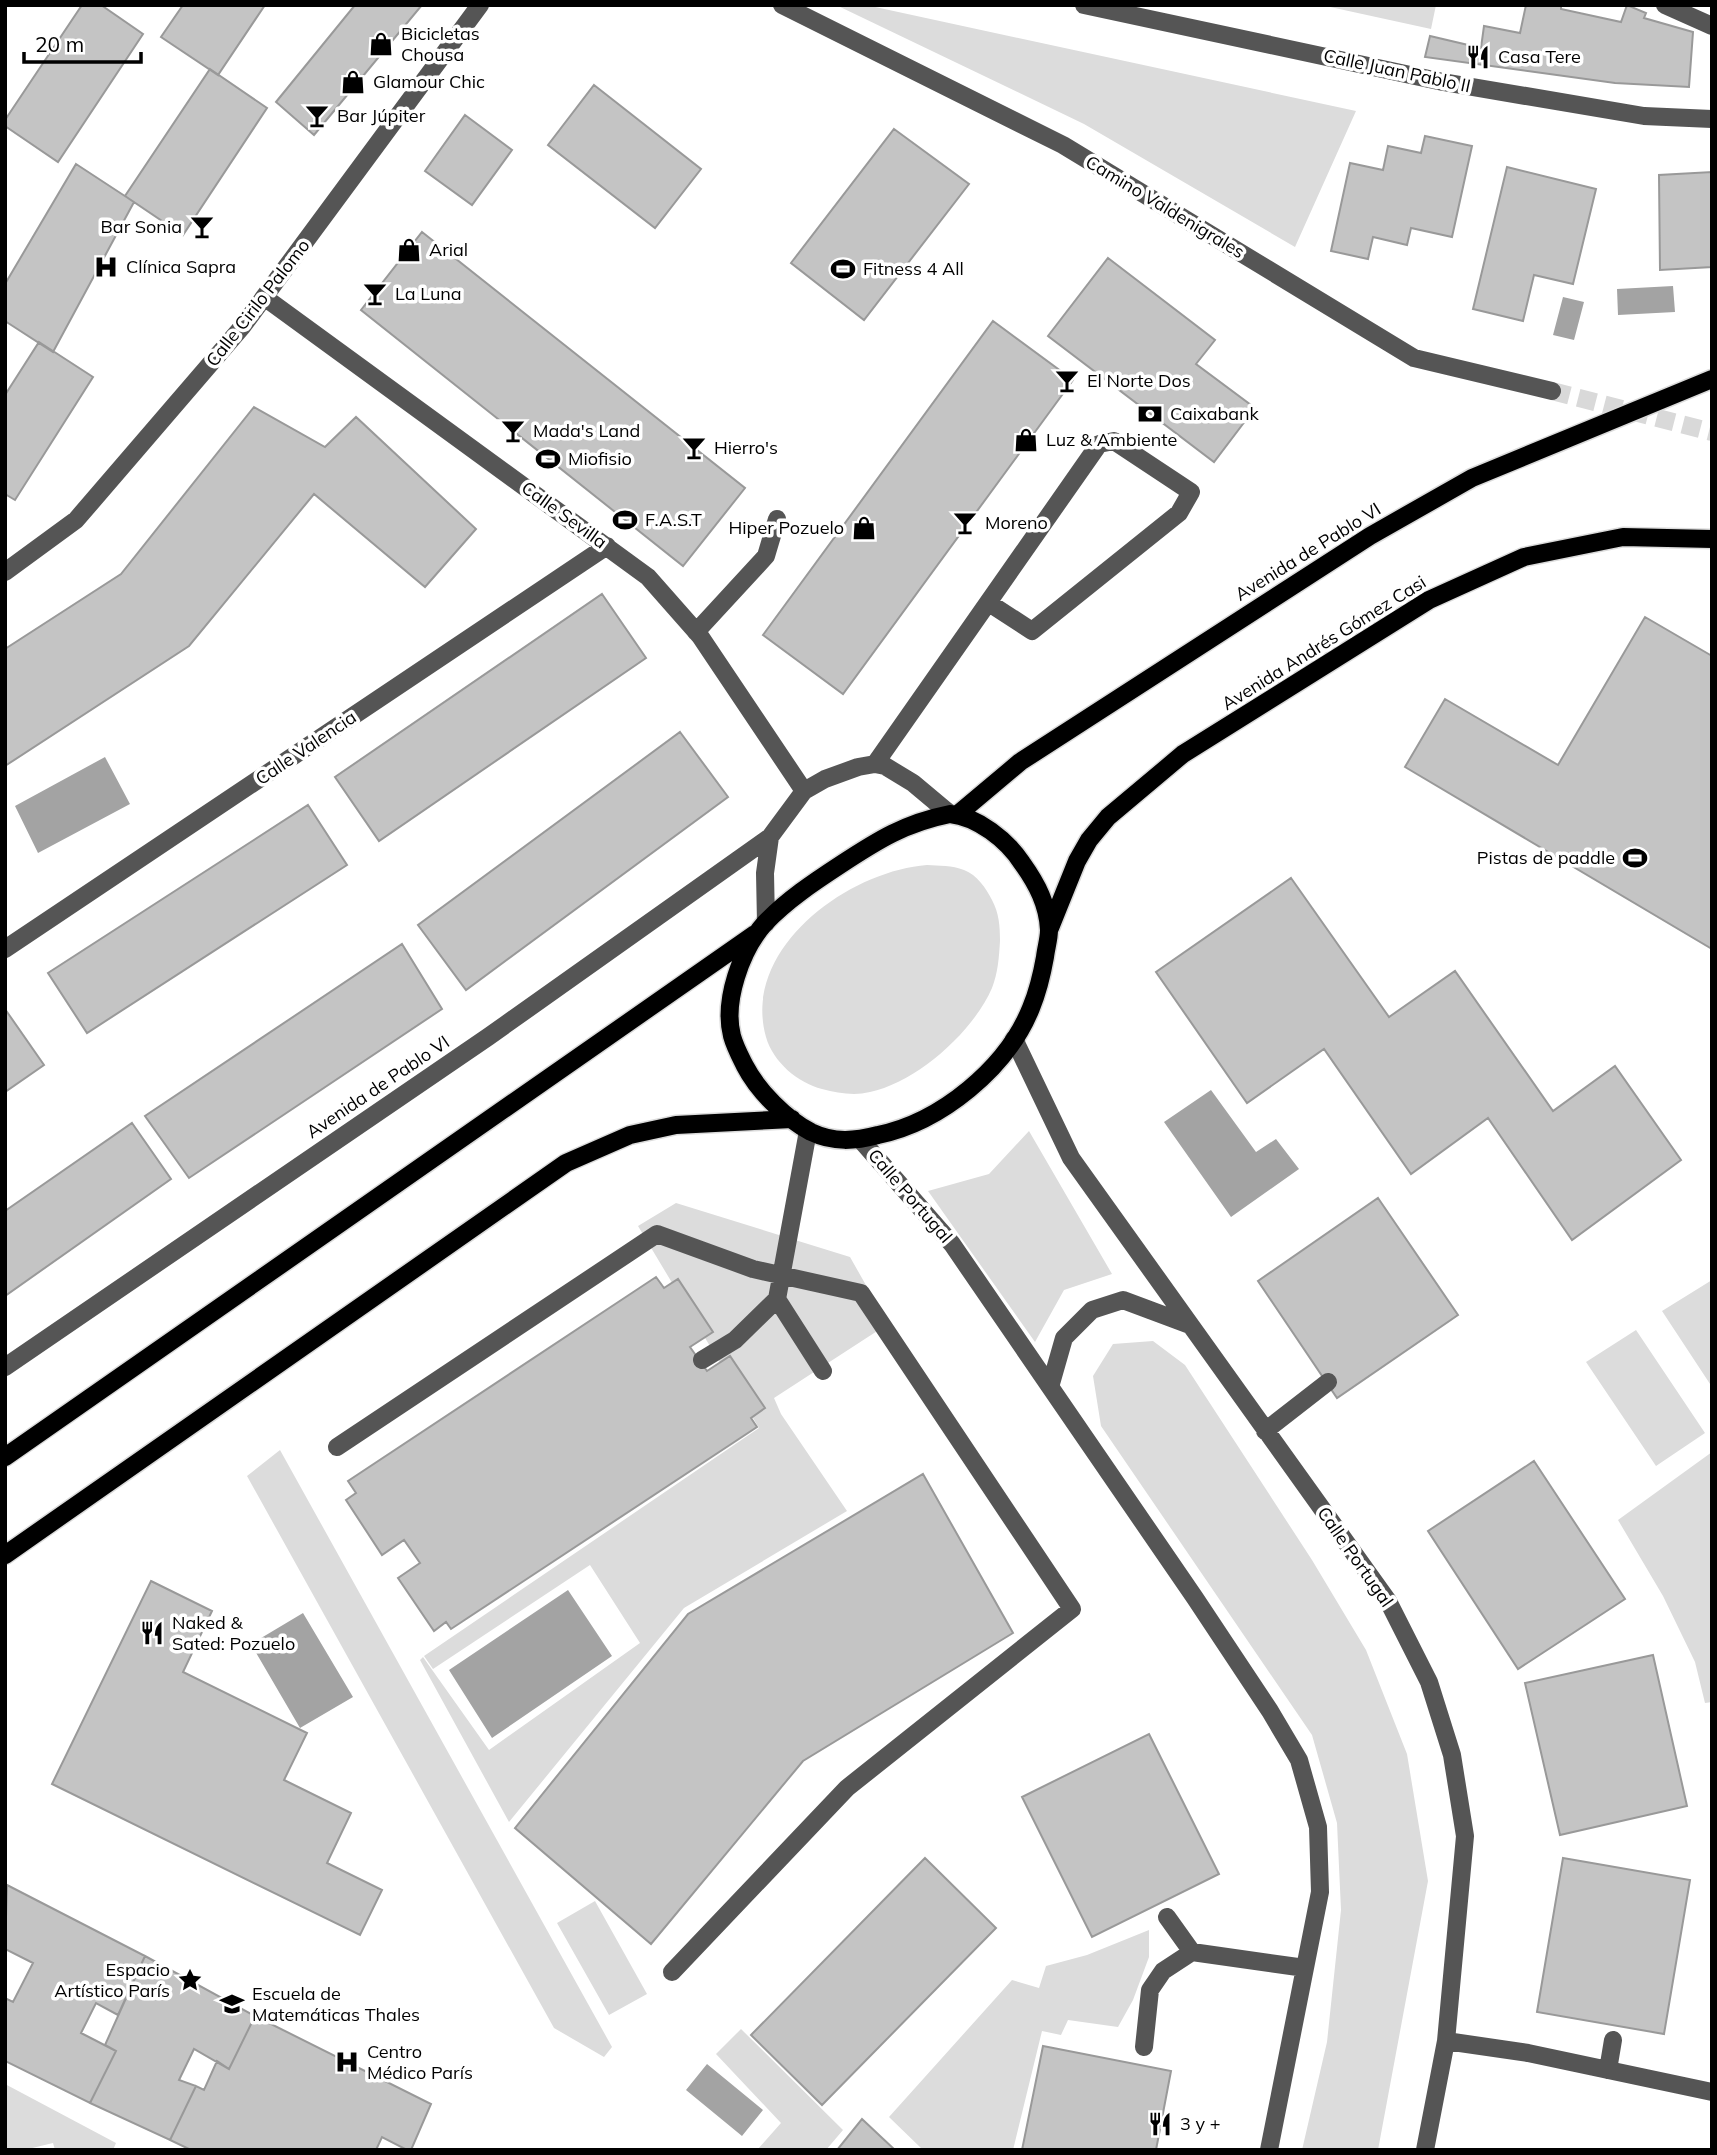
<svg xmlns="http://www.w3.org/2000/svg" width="1717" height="2155" font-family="Mulish,sans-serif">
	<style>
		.green { fill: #dcdcdc }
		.water { fill: #a3a3a3 }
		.building { fill: #c4c4c4; stroke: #999; stroke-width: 2 }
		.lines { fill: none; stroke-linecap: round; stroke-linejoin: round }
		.minor-tunnel { stroke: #d9d9d9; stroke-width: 18; stroke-dasharray: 18 9; stroke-linecap: butt }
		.major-casing { stroke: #dbdbdb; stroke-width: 21 }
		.minor { stroke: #555; stroke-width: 18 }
		.major { stroke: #000; stroke-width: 18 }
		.labels { text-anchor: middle; stroke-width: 7; stroke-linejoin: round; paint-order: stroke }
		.poi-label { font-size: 18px; fill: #000; stroke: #fff; text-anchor: start }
		.street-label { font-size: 18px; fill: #000; stroke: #fff }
	</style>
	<rect width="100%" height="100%" fill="#fff"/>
	<path class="green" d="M836,5H866L1356,111L1295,247L1084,124Z
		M1321,5H1436L1431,29Z
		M927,865C939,866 952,865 964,870C977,875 986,888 992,900C999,913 1000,926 1000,941C999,957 998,973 992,988C973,1032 917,1082 870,1092C854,1096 838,1093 822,1089C798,1083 773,1062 766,1037C741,949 848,871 927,865Z
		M1029,1131L1112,1274L1064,1290L1035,1342L928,1191L989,1174Z
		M676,1203L850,1257L888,1324L774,1398L781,1414L847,1511L684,1608L509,1822L420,1660L423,1657L489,1750L640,1643L590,1565L433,1669L424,1656L759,1428L638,1226Z
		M1712,1280V1387L1662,1311Z
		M1636,1330L1705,1433L1656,1466L1586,1362Z
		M1153,1341L1185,1365L1312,1560L1366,1650L1407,1754L1428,1881L1378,2150H1302L1327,2042L1341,1910L1337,1823L1312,1735L1101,1426L1093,1376L1113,1344Z
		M280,1450L612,2047L604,2057L554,2028L247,1476Z
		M1712,1452V1702L1705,1703L1695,1662L1663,1596L1618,1520Z
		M595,1901L647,1994L609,2015L557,1923Z
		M1149,1930V1957L1133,2000L1118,2027L1068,2020L1061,2035L1042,2031L1013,2150H923L889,2117L1012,1980L1039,1988L1046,1966L1087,1955Z
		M741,2029L843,2130L826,2150H757L781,2123L716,2054Z
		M5,2084L116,2143L113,2150H55L53,2143L24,2150H7L5,2147Z"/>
	<path class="water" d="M1673,286L1675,312L1618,315L1617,289Z
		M1563,297L1584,302L1574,340L1553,335Z
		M105,757L130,804L38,853L15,806Z
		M1211,1090L1256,1152L1276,1139L1299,1169L1231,1217L1164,1122Z
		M568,1590L612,1656L492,1738L449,1670Z
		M303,1613L353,1697L300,1728L251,1644Z
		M707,2064L763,2110L742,2136L686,2090Z"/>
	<path class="building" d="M82,5H101L143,34L58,162L5,126V120Z
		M183,5H265L218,75L161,37Z
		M355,5H422L314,135L276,102Z
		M1526,5H1561V9L1621,22L1627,5L1646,13L1644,18L1693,32L1689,87L1615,83L1425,57L1430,36L1481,48L1484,26L1520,33Z
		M210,69L267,108L183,235L125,196Z
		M594,85L701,169L655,228L548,145Z
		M465,115L512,150L472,205L425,171Z
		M894,129L969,184L864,320L791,263Z
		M1425,136L1472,146L1452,237L1411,228L1407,245L1373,237L1368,259L1331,251L1350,163L1383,170L1388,146L1421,153Z
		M76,164L134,202L53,352L5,321V284Z
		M1507,167L1596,189L1573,284L1534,275L1523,321L1473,309Z
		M1712,172V267L1660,270L1659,175Z
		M422,232L745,488L683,566L361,310Z
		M1108,258L1215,340L1196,364L1255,408L1214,462L1048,336Z
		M993,321L1073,380L843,694L763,635Z
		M39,342L93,377L15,500L5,494V395Z
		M254,407L325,447L356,417L476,529L425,587L314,494L189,646L5,766V649L121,574Z
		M602,594L646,658L379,841L335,777Z
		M1645,617L1712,656V949L1405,767L1445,699L1558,765Z
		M680,732L728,797L466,990L418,925Z
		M308,805L347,865L87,1033L48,973Z
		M1291,878L1389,1017L1455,971L1553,1111L1615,1066L1681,1160L1572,1240L1488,1118L1411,1174L1324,1049L1247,1103L1156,972Z
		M402,944L442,1009L189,1178L145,1116Z
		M5,1009L44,1065L5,1092Z
		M132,1123L171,1179L5,1296V1211Z
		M1378,1198L1458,1315L1337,1398L1258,1281Z
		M656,1277L664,1288L678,1279L713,1332L690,1347L707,1371L730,1356L765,1408L751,1418L757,1427L451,1629L446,1622L434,1631L398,1578L420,1563L404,1540L382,1555L346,1500L356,1493L348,1481Z
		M1534,1461L1625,1599L1518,1669L1428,1531Z
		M923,1474L1013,1633L803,1761L651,1944L515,1828L688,1614Z
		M151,1581L212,1611L183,1672L307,1733L284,1780L351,1813L327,1863L382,1890L360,1935L52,1784Z
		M1653,1655L1687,1806L1560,1835L1525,1683Z
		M1149,1734L1219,1874L1092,1937L1022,1797Z
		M925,1858L996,1928L822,2105L751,2035Z
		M1563,1858L1690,1880L1664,2034L1537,2012Z
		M7,1885L145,1956L118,2015L96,2003L81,2033L116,2051L90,2103L5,2061V1998L13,2002L33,1963L5,1949Z
		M145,1956L255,2016L229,2069L194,2049L179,2080L196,2086L170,2140L90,2103L116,2051L105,2045Z
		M255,2016L431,2104L411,2150H407L382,2137L376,2150H191L170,2140L196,2086L204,2090L217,2061L229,2069Z
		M1043,2046L1171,2071L1156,2150H1022Z
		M862,2119L895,2150H837Z"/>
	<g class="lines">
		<path class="minor-tunnel" d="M1552,391L1712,432"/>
		<g class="major-casing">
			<path id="major" d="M950,814C978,817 1007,840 1022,863C1037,884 1048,905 1049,930C1049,939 1046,948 1045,957C1042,974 1038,991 1031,1008C1007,1068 941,1122 878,1135C855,1141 834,1143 811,1132C786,1119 758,1091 745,1066C740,1056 735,1047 732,1036C723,1001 741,950 765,923C787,900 814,882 840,865C878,840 905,823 950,814Z
				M957,815L1020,762L1370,536L1472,478L1712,379
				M1050,928L1077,861L1089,840L1108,817L1183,754L1429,600L1524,557L1623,537L1712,539
				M5,1457L755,934
				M5,1555L566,1163L630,1135L676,1125L792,1119"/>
		</g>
		<path class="minor" d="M782,5L1063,145L1414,358L1552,391
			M1084,5L1443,82L1644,116L1712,119
			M1665,5L1712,26
			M264,297L648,577L700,636L804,791
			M5,572L76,520L242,327L480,5
			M696,632L766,556L777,519
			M875,764L1099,444L1114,441L1191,492L1179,513L1032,631L989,603
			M766,923L765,873L770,837L804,791L825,779L858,767L875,764L885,766L913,783L950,814
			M5,949L607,546
			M1014,1039L1071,1158L1388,1601L1429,1682L1452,1755L1465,1836L1446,2041L1425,2150
			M808,1131L777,1299L823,1371
			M860,1139L952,1244L1195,1598L1270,1711L1299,1760L1318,1827L1320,1892L1269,2150
			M702,1360L735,1340L777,1299
			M5,1367L488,1037L770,837
			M1050,1387L1064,1338L1092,1310L1123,1300L1190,1325
			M1265,1431L1328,1382
			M337,1447L657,1234L753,1269L861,1293L1072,1609L847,1788L672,1972
			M1167,1917L1192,1952L1305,1968
			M1446,2041L1528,2053L1712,2092
			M1144,2047L1150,1990L1163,1971L1192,1952
			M1608,2070L1613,2040"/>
		<use href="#major" class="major"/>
	</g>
	<defs>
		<g id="shop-bare" transform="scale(1.89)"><path d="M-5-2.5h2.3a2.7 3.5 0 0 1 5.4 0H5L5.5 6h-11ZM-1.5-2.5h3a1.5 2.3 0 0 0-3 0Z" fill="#000" stroke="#fff" stroke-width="2.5" paint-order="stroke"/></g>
		<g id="restaurant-bare" transform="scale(1.89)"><path d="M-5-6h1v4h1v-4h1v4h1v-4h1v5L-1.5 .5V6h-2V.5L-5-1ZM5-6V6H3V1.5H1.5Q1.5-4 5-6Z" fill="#000" stroke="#fff" stroke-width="2.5" paint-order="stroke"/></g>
		<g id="bar-bare" transform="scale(1.89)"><path d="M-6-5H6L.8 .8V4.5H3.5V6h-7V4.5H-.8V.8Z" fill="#000" stroke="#fff" stroke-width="2.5" paint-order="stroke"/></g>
		<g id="hospital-bare" transform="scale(1.89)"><path d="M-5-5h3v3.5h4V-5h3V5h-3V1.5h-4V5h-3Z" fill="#000" stroke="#fff" stroke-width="2.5" paint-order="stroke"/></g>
		<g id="stadium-bare" transform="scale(1.89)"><path d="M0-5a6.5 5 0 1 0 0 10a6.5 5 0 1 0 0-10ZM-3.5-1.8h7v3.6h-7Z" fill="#000" stroke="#fff" stroke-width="2.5" paint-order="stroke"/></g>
		<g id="bank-bare" transform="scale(1.89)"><path d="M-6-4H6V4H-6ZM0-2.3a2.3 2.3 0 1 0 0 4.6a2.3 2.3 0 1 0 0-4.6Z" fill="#000" stroke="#fff" stroke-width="2.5" paint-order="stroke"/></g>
		<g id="sight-bare" transform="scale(1.89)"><path d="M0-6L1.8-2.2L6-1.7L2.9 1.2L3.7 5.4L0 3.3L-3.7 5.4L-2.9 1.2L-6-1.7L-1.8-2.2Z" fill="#000" stroke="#fff" stroke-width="2.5" paint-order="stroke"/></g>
		<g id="school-bare" transform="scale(1.89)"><path d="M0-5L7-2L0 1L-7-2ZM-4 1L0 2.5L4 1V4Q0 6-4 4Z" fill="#000" stroke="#fff" stroke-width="2.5" paint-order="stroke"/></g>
	</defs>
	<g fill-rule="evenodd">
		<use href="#shop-bare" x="381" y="44"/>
		<use href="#restaurant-bare" x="1478" y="57"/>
		<use href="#shop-bare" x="353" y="82"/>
		<use href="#bar-bare" x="317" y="116"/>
		<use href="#bar-bare" x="202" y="227"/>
		<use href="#shop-bare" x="409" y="250"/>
		<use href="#hospital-bare" x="106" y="267"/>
		<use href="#stadium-bare" x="843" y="269"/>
		<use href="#bar-bare" x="375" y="294"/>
		<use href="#bar-bare" x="1067" y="381"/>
		<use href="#bank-bare" x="1150" y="414"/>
		<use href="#bar-bare" x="513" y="431"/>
		<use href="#shop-bare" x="1026" y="440"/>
		<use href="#bar-bare" x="694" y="448"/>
		<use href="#stadium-bare" x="548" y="459"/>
		<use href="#stadium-bare" x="625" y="520"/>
		<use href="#bar-bare" x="965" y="523"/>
		<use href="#shop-bare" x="864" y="528"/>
		<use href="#stadium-bare" x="1635" y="858"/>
		<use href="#restaurant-bare" x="152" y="1633"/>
		<use href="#sight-bare" x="190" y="1980"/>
		<use href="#school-bare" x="232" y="2004"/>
		<use href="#hospital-bare" x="347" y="2062"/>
		<use href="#restaurant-bare" x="1160" y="2124"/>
	</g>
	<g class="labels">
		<g class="poi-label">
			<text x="401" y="40">Bicicletas<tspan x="401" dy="21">Chousa</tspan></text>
			<text x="1498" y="63">Casa Tere</text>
			<text x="373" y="88">Glamour Chic</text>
			<text x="337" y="122">Bar Júpiter</text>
			<text x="182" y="233" text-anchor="end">Bar Sonia</text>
			<text x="429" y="256">Arial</text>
			<text x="126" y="273">Clínica Sapra</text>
			<text x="863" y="275">Fitness 4 All</text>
			<text x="395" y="300">La Luna</text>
			<text x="1087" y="387">El Norte Dos</text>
			<text x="1170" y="420">Caixabank</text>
			<text x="533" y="437">Mada's Land</text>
			<text x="1046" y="446">Luz &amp; Ambiente</text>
			<text x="714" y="454">Hierro's</text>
			<text x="568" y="465">Miofisio</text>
			<text x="645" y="526">F.A.S.T</text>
			<text x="985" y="529">Moreno</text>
			<text x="844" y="534" text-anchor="end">Hiper Pozuelo</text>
			<text x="1615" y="864" text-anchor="end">Pistas de paddle</text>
			<text x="172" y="1629">Naked &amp;<tspan x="172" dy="21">Sated: Pozuelo</tspan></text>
			<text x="170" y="1976" text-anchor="end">Espacio<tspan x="170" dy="21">Artístico París</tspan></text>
			<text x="252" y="2000">Escuela de<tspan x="252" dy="21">Matemáticas Thales</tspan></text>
			<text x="367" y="2058">Centro<tspan x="367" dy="21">Médico París</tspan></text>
			<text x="1180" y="2130">3 y +</text>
		</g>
		<g class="street-label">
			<text transform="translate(1397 71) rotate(12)" y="6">Calle Juan Pablo II</text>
			<text transform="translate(1165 207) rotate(31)" y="6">Camino Valdenigrales</text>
			<text transform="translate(258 303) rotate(-52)" y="6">Calle Cirilo Palomo</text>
			<text transform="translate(564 515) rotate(36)" y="6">Calle Sevilla</text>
			<text transform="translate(1308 552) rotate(-32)" y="6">Avenida de Pablo VI</text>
			<text transform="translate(1324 643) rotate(-32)" y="6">Avenida Andrés Gómez Casi</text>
			<text transform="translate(306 748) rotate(-34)" y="6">Calle Valencia</text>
			<text transform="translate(378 1087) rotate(-34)" y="6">Avenida de Pablo VI</text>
			<text transform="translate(910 1196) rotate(49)" y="6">Calle Portugal</text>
			<text transform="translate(1355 1557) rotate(55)" y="6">Calle Portugal</text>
		</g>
	</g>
	<rect width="1717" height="2155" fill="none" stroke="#000000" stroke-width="14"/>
	<path d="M24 52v10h117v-10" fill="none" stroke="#000000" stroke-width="3.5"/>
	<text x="35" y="52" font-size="21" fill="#000000" stroke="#ffffff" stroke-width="5" paint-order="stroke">20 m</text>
</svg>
